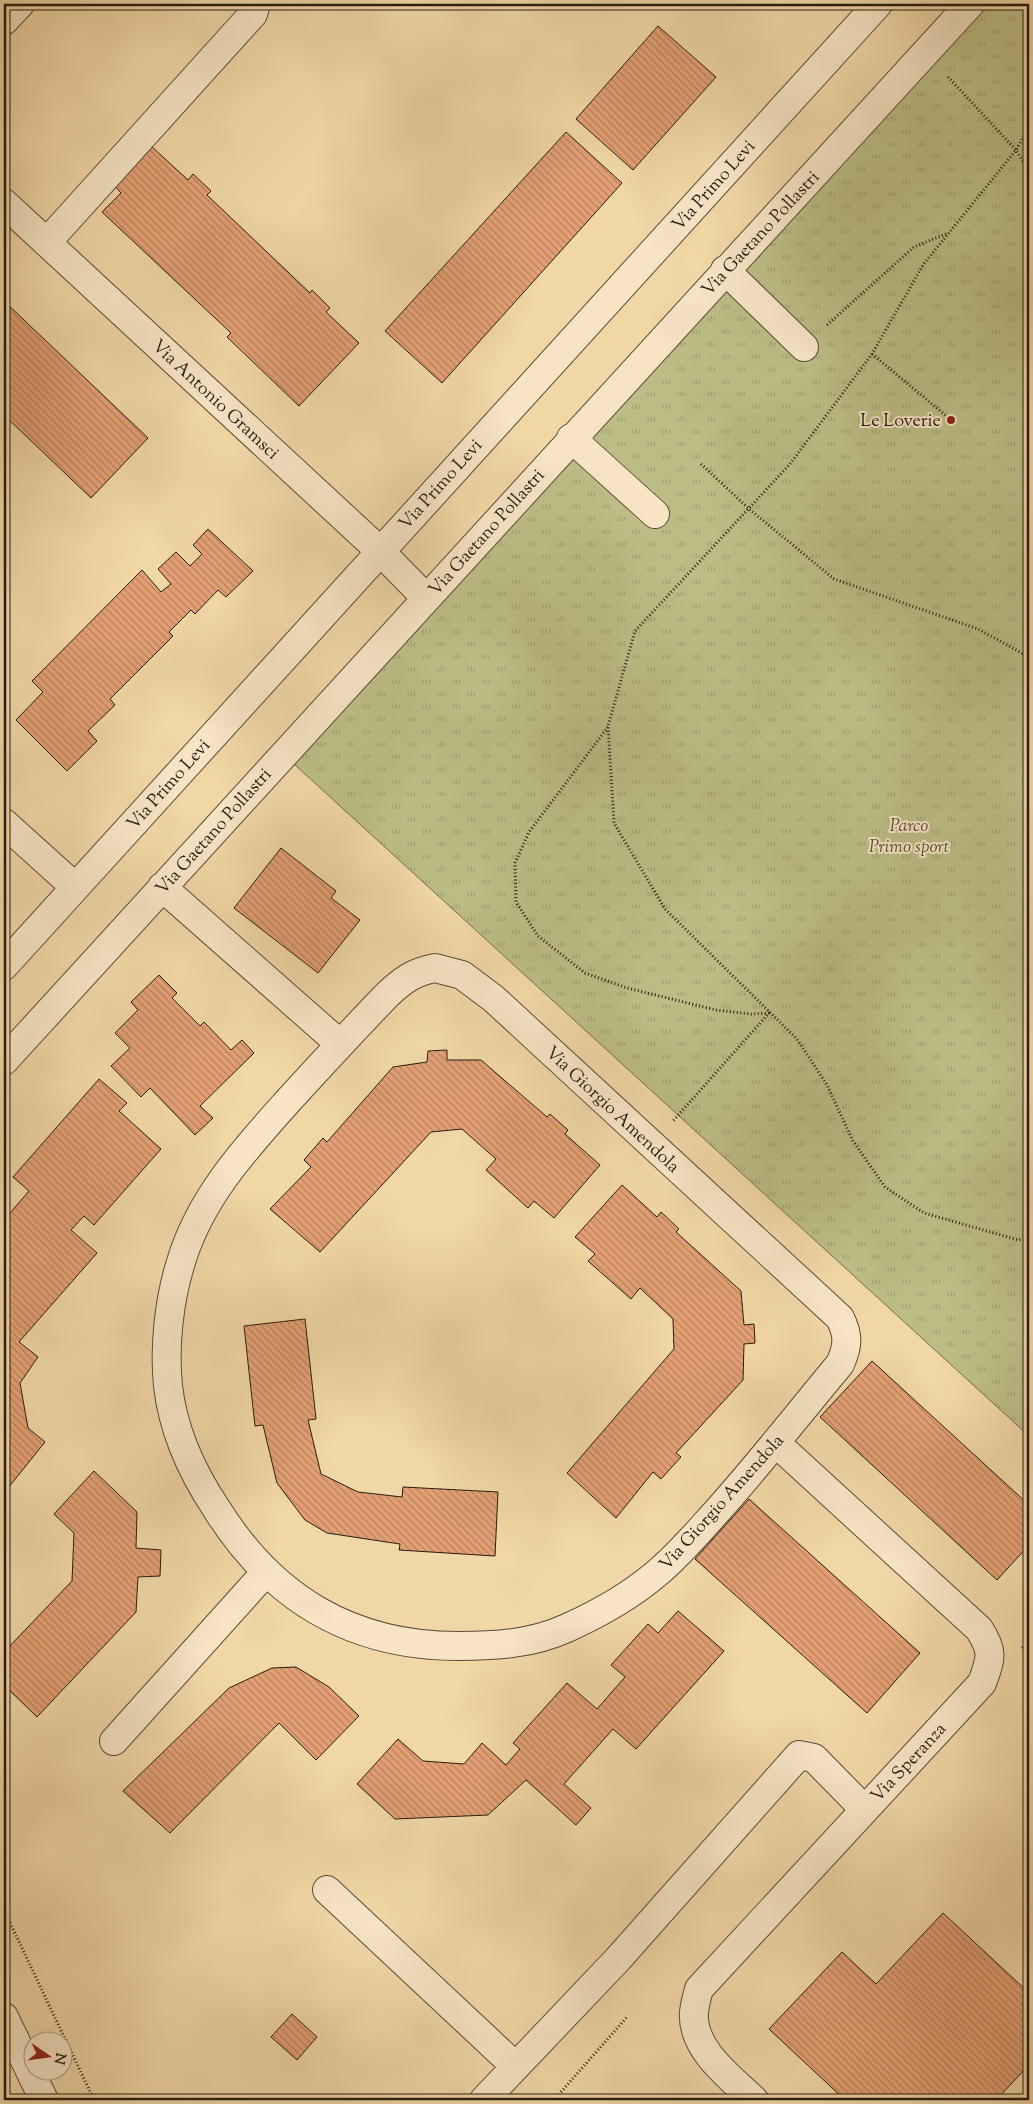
<svg xmlns="http://www.w3.org/2000/svg" width="1033" height="2104" font-family="'Sorts Mill Goudy',serif">
	<style>
		.park { fill: url(#park-tufts); stroke: #726d4c }
		.building { fill: url(#building-back-hatch); stroke: #271d13 }
		.lines { fill: none; stroke-linecap: round; stroke-linejoin: round }
		.minor-casing { stroke: #5a4b38; stroke-width: 30 }
		.path { stroke: #271d13; stroke-width: 3; stroke-dasharray: 1 2.5; stroke-linecap: butt }
		.minor { stroke: #f6e4c5; stroke-width: 28 }
		.poi-dot { fill: #8f2418; stroke: #f6e4c5; stroke-width: 2 }
		.labels { text-anchor: middle; stroke-width: 4; stroke-linejoin: round; paint-order: stroke }
		.street-label { font-size: 18px; fill: #271d13; stroke: #f6e4c5 }
		.poi-label { font-size: 18px; fill: #271d13; stroke: #f6e4c5; text-anchor: end }
		.park-label { font-size: 18px; font-style: italic; fill: #544d35; stroke: #f6e4c5 }
	</style>
	<defs>
		<pattern id="park-tufts" width="24" height="20" patternUnits="userSpaceOnUse" patternTransform="scale(1.25)"><rect width="24" height="20" fill="#bcbd85"/><path d="M3 7l-1-3M5 7V3M7 7l1-3M15 17l-1-3M17 17v-4M19 17l1-3" fill="none" stroke="#a2a272"/></pattern>
		<pattern id="building-back-hatch" width="6" height="6" patternUnits="userSpaceOnUse" patternTransform="scale(1.25)"><rect width="6" height="6" fill="#e4a074"/><path d="M-1 5l2 2M0 0l6 6M5-1l2 2" fill="none" stroke="#b9825e"/></pattern>
	</defs>
	<rect width="100%" height="100%" fill="#f1d6a6"/>
	<filter id="stains"><feTurbulence type="fractalNoise" baseFrequency=".004" numOctaves="4"/><feColorMatrix values="0 0 0 0 .2 0 0 0 0 .09 0 0 0 0 .02 0 0 0 .5 -.17"/></filter>
	<radialGradient id="worn" r=".72"><stop offset=".6" stop-color="#630" stop-opacity="0"/><stop offset="1" stop-color="#630" stop-opacity=".3"/></radialGradient>
	<path class="park" d="M966,4H1029V1436L282,753Z"/>
	<path class="building" d="M658,26L716,77L633,170L576,119Z
		M566,132L622,183L442,383L385,331Z
		M151,146L188,180L193,174L211,191L207,195L310,293L312,290L330,308L326,312L359,343L299,406L227,337L231,333L102,212L121,193L114,185Z
		M4,301L148,438L91,498L4,415Z
		M208,529L253,571L226,597L218,590L195,614L191,610L169,632L173,636L110,699L115,705L88,731L97,741L67,771L16,720L43,692L32,681L142,570L161,592L171,584L158,569L176,552L190,566L202,554L193,545Z
		M281,848L336,891L331,898L360,920L318,973L234,908Z
		M159,975L177,993L172,998L200,1026L204,1022L231,1050L242,1040L254,1053L200,1106L213,1118L195,1135L150,1088L141,1097L111,1066L130,1048L115,1033L138,1010L131,1002Z
		M447,1050V1060H481L547,1117L550,1114L568,1130L565,1134L600,1165L554,1218L534,1201L528,1208L486,1170L496,1159L462,1129L431,1132L320,1252L270,1209L311,1167L304,1160L323,1138L327,1142L393,1067L427,1062L428,1051Z
		M99,1079L127,1103L119,1111L161,1149L94,1225L84,1216L71,1230L97,1253L19,1342L38,1357L20,1383L28,1428L45,1442L4,1493V1220L29,1191L13,1177Z
		M622,1185L657,1217L661,1212L679,1229L676,1232L741,1291L744,1325L754,1324L755,1343L744,1344L743,1380L676,1453L681,1457L661,1479L653,1472L616,1518L567,1473L674,1349L673,1319L640,1288L631,1299L588,1261L595,1254L575,1237Z
		M305,1319L316,1419L308,1420L321,1474L358,1492L402,1497L403,1487L498,1492L495,1556L399,1550L400,1544L327,1533L305,1520L277,1483L263,1425L255,1426L244,1326Z
		M872,1361L1029,1505V1545L997,1580L820,1417Z
		M94,1471L137,1512L136,1548L161,1550L160,1576L138,1577L136,1612L37,1717L4,1685V1652L72,1581L74,1533L54,1514Z
		M749,1499L920,1653L867,1713L695,1559Z
		M678,1611L724,1651L636,1749L613,1729L564,1784L591,1808L576,1825L526,1780L488,1815L395,1819L357,1784L398,1739L423,1761L464,1764L482,1743L506,1765L520,1749L513,1743L567,1683L597,1709L625,1677L611,1665L648,1624L658,1633Z
		M296,1667L329,1687L359,1716L316,1760L279,1723L170,1833L123,1791L229,1688L272,1668Z
		M943,1913L1029,1993V2065L996,2100H845L769,2029L842,1952L876,1984Z
		M292,2014L317,2037L297,2060L271,2037Z"/>
	<g class="lines">
		<g class="minor-casing">
			<path id="minor" d="M4,21L20,4
				M4,203L380,551L426,598
				M47,242L253,14L256,4
				M725,270L804,347
				M571,438L655,514
				M4,823L75,887
				M162,887L340,1044
				M4,966L878,4
				M435,968L462,975L494,999L840,1318C849,1336 848,1346 840,1364C799,1413 761,1462 719,1509C699,1531 679,1555 656,1574C630,1596 598,1614 567,1628C532,1644 495,1646 458,1646C351,1646 272,1598 216,1508C192,1472 173,1430 168,1386C164,1346 169,1300 181,1262C200,1198 245,1149 288,1101C321,1065 354,1029 388,994C403,980 414,972 435,968Z
				M4,1061L970,4
				M114,1741L265,1573
				M327,1890L515,2066
				M4,2017L44,2100
				M484,2100L618,1959L799,1755L814,1758L864,1809
				M754,2100C731,2078 691,2049 694,2012C695,2004 697,1996 699,1989L982,1683C991,1658 994,1652 979,1629L776,1443"/>
		</g>
		<path class="path" d="M948,77L1016,150L1029,171
			M1029,127L1016,150L923,265L872,354L790,464L635,631L608,726L614,823L665,909L797,1039L827,1085L853,1141L885,1187L924,1213L1018,1240L1029,1238
			M827,325L914,247L948,233
			M872,354L950,419
			M701,464L748,508L834,579L978,629L1029,657
			M608,727L529,832L515,863L516,902L538,936L585,973L627,988L716,1010L751,1014L769,1013L673,1121
			M1022,1648L1029,1642
			M4,1910L94,2100
			M554,2100L627,2017"/>
		<use href="#minor" class="minor"/>
	</g>
	<circle class="poi-dot" cx="951" cy="420" r="5"/>
	<g class="labels">
		<g class="street-label">
			<text transform="translate(713 185) rotate(-48)" y="6">Via Primo Levi</text>
			<text transform="translate(760 233) rotate(-47)" y="6">Via Gaetano Pollastri</text>
			<text transform="translate(216 399) rotate(43)" y="6">Via Antonio Gramsci</text>
			<text transform="translate(440 484) rotate(-48)" y="6">Via Primo Levi</text>
			<text transform="translate(486 532) rotate(-48)" y="6">Via Gaetano Pollastri</text>
			<text transform="translate(168 784) rotate(-48)" y="6">Via Primo Levi</text>
			<text transform="translate(213 831) rotate(-48)" y="6">Via Gaetano Pollastri</text>
			<text transform="translate(613 1109) rotate(43)" y="6">Via Giorgio Amendola</text>
			<text transform="translate(721 1502) rotate(-48)" y="6">Via Giorgio Amendola</text>
			<text transform="translate(908 1762) rotate(-47)" y="6">Via Speranza</text>
		</g>
		<g class="poi-label">
			<text x="941" y="426">Le Loverie</text>
		</g>
		<g class="park-label">
			<text x="909" y="831">Parco<tspan x="909" dy="21">Primo sport</tspan></text>
		</g>
	</g>
	<rect width="1033" height="2104" fill="none" stroke="#f1d6a6" stroke-width="20"/>
	<rect x="5" y="5" width="1023" height="2094" fill="none" stroke="#271d13" stroke-width="2.5"/>
	<rect x="10" y="10" width="1013" height="2084" fill="none" stroke="#271d13"/>
	<g transform="translate(48 2056) rotate(103)"><circle r="24" fill="#f6e4c5" stroke="#a3947e"/>
	<path d="M0-4L9 19L0 12L-9 19Z" fill="#8f2418"/>
	<text y="-8" font-size="14" font-weight="bold" text-anchor="middle" fill="#271d13">N</text>
	</g>
	<rect width="100%" height="100%" filter="url(#stains)"/>
	<rect width="100%" height="100%" fill="url(#worn)"/>
</svg>
